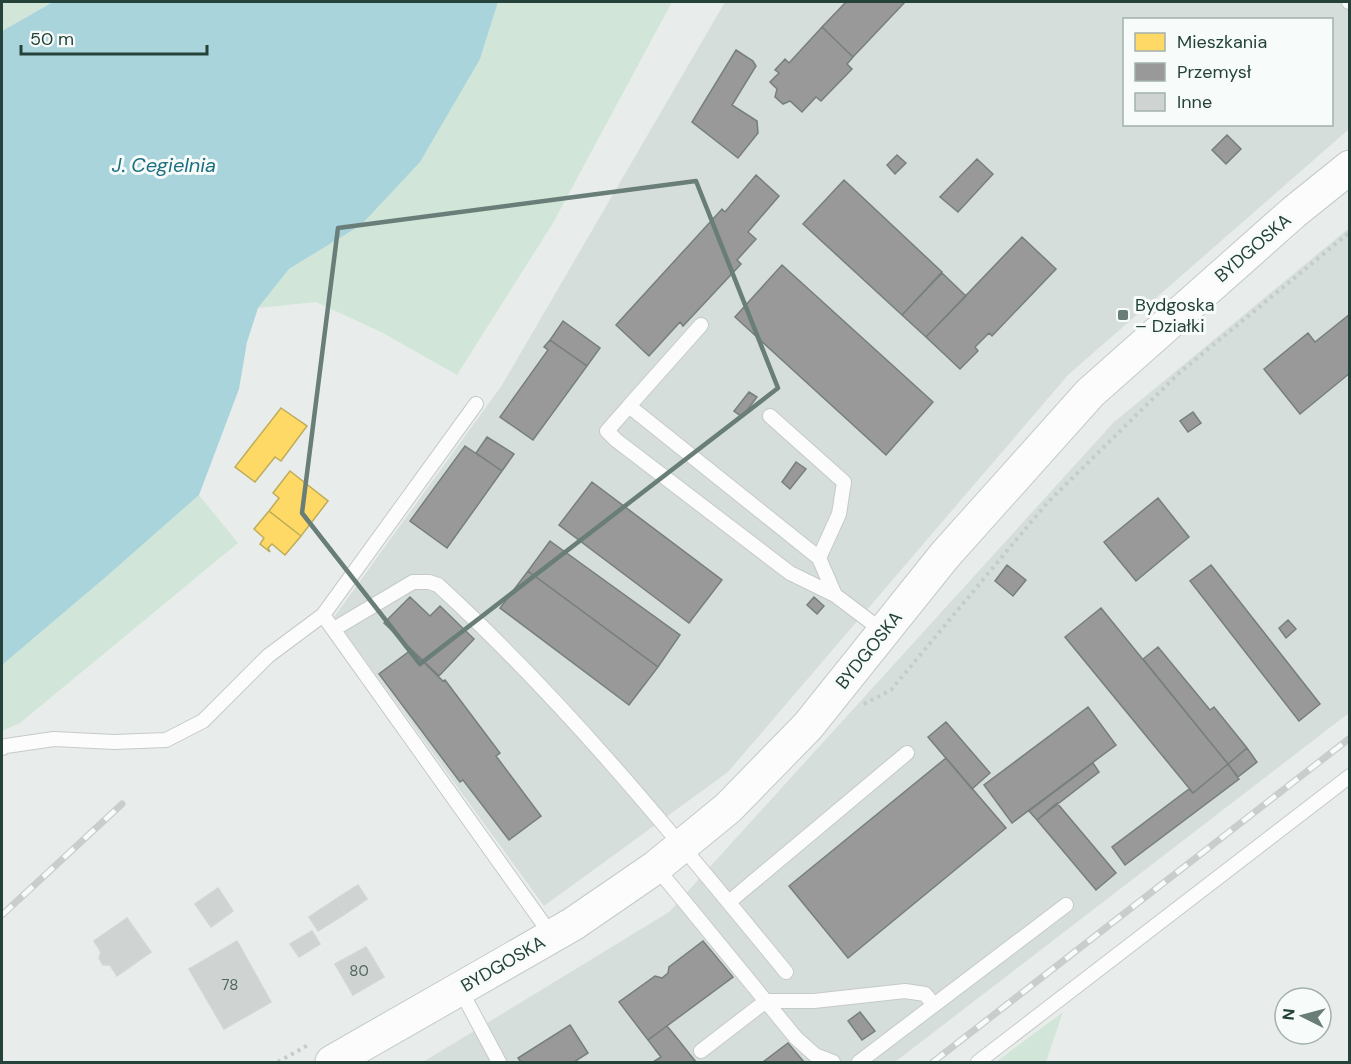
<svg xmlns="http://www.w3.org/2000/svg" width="1351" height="1064" font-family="'DM Sans',sans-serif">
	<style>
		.built { fill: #d6dedb; fill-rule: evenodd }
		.green { fill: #d1e6d8 }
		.water { fill: #a9d4db }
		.homes { fill: #ffd966; stroke: #bdac59; stroke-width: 1.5 }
		.industry { fill: #999; stroke: #767f7c; stroke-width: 1.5 }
		.building { fill: #cfd4d2; stroke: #d1d6d4; stroke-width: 1.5 }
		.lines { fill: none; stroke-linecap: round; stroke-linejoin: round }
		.lane-casing { stroke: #c5cac8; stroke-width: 16 }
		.secondary-casing { stroke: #c3cbc8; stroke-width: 35 }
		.path { stroke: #c3ccca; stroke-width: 4; stroke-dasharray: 3 4.5; stroke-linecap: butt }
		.lane { stroke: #fcfcfc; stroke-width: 14 }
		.secondary { stroke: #fcfcfc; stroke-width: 33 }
		.rail-casing { stroke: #c9cdcc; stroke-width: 7 }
		.rail { stroke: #f7fbf9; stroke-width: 4.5; stroke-dasharray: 14; stroke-linecap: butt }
		.marked { fill: none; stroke: #697e78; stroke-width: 4.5; stroke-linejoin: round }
		.poi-dot { fill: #697e78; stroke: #f7fbf9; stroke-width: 2 }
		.labels { text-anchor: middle; stroke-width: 6; stroke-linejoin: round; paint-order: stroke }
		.number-label { font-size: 15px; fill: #506761 }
		.street-label { font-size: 18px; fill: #24423a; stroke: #f7fbf9 }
		.poi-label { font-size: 18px; fill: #24423a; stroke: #f7fbf9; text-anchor: start }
		.water-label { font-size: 20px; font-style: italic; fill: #1c6f80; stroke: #f7fbf9 }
	</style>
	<rect width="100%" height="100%" fill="#e8edeb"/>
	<path class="built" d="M725,2H1349V129L1068,375L728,772L544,906L334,617L502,385ZM1124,20H1332V124H1124Z
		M1349,228V713L895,1062H423L669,912L1113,423Z"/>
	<path class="green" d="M2,2H53L2,31Z
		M498,2H672L553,223L457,375L383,333L316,302L258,308L289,269L361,225L480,59Z
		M199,495L238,543L20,723L2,731V665L107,576Z
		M1063,1012L1046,1062H996Z"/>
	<path class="water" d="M53,2H498L480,59L420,162L361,225L289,269L258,308L247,342L239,389L199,495L107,576L2,665V31Z"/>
	<path class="homes" d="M281,408L307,426L281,461L275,457L255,482L235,467Z
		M290,471L328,501L301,536L269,511L279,498L273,493Z
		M269,511L301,536L285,555L272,544L268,548L270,552L260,544L264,538L254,529Z"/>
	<path class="industry" d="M846,2H905L853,57L822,27Z
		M822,27L853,57L847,64L852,69L821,101L816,97L802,112L790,101L783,104L775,97L777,89L770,82L779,73L775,70L785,59L789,63Z
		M736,50L753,61L756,66L732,105L757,121L758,133L738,158L692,122Z
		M1227,135L1241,149L1226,164L1212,150Z
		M897,155L906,163L895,174L887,165Z
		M977,159L993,174L958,212L940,197Z
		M756,175L779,196L748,232L756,239L737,260L741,264L683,326L680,322L649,356L616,325L722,209L725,212Z
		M844,180L942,272L902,315L803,224Z
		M1022,237L1056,269L992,336L989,333L975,347L978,351L960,369L926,337Z
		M782,265L933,402L886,455L735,317Z
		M942,273L966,296L926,337L902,315Z
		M1350,314V373L1300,414L1264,369L1308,333L1315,342Z
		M563,321L600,348L587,366L550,340Z
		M550,340L587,366L533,440L500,417L548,350L544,347Z
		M749,392L757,397L742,417L734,411Z
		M1193,412L1201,423L1188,432L1180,421Z
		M487,437L514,454L502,471L476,453Z
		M465,446L502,471L447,548L410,521Z
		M796,462L806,469L790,489L782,482Z
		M592,482L722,580L689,623L559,525Z
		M1158,498L1189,537L1136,581L1104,542Z
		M550,541L680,635L658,667L528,571Z
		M1007,565L1026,580L1013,596L995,581Z
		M1211,565L1320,704L1299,721L1190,581Z
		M528,571L658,667L629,705L500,608Z
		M410,597L430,616L440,606L474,639L439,676L384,623Z
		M814,597L824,606L817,614L807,605Z
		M1101,608L1228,764L1193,793L1065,637Z
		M1288,620L1296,629L1286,638L1279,628Z
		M1158,647L1210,710L1214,707L1247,748L1228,764L1143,659Z
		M411,650L443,681L445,680L500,753L496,756L541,816L509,840L463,780L460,782L379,674Z
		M1088,707L1116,745L1012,823L984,785Z
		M946,722L990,773L972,789L928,737Z
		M1247,748L1257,762L1238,777L1228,764Z
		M946,758L1006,828L848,958L789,886Z
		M1093,763L1099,772L1037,820L1029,811Z
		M1228,764L1239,779L1125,865L1112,847L1189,789L1193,793Z
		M1057,803L1116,873L1096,890L1037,820Z
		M703,941L733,977L648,1040L619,1002L655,976L662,978L668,973L669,967Z
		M860,1012L875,1031L862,1040L848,1021Z
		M570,1025L588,1053L574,1062H521L518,1058Z
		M667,1026L680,1042L696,1062H653L661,1057L648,1040Z
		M788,1043L804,1062H763Z"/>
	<path class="building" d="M358,885L367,899L345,914L336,899Z
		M218,888L233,911L211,927L195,904Z
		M336,899L345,914L318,931L309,917Z
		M127,918L151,952L117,976L110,965H103L99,958L101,952L94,941Z
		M312,931L320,944L299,957L290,944Z
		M237,941L271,1002L224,1029L189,969Z
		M366,947L384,977L353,995L335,964Z"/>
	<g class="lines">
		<g class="lane-casing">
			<path id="lane" d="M1349,2H1350
				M701,325L629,406L819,558L835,595L884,632
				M629,406L607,431L616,440L790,573L835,595
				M770,416L844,482L839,514L819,558
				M323,615L476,404
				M334,629L413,582H429L438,585C566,702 676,838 786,972
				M2,748L6,746L54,739L114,742L166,740L203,721L268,656L323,615L552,936
				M656,867L796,1038L815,1055L833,1062
				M729,902L907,753
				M460,989L499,1062
				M701,1051L766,1001H814L905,991L925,994L934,1005
				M859,1062L1066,905
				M978,1062L1350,776"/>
		</g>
		<g class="secondary-casing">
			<path id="secondary" d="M332,1062L573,924L656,867L728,808L808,726L945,555L1090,393L1294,212L1350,167"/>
		</g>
		<path class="path" d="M864,704L891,690L1047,503L1178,374L1350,232
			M278,1062L308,1045"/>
		<use href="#lane" class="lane"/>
		<use href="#secondary" class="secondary"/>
		<g class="rail-casing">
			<path id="rail" d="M2,915L122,804
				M933,1062L1350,738"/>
		</g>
		<use href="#rail" class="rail"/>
	</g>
	<path class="marked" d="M696,181L778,388L420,664L302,513L338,228Z"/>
	<rect class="poi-dot" x="1117" y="309" width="12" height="12" rx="3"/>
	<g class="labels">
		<g class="number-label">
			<text x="359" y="976">80</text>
			<text x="230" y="990">78</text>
		</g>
		<g class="street-label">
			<text transform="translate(1253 248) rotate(-41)" y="6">BYDGOSKA</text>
			<text transform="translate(869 650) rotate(-51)" y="6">BYDGOSKA</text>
			<text transform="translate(503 964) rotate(-30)" y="6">BYDGOSKA</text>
		</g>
		<g class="poi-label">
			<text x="1135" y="311">Bydgoska<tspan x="1135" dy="21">– Działki</tspan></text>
		</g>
		<g class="water-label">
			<text x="164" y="172">J. Cegielnia</text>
		</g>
	</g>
	<rect width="1351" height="1064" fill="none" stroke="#24423a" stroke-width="6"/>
	<rect x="1123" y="18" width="210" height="108" fill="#f7fbf9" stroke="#a3b1ad" stroke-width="1.5"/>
	<rect x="1135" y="33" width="30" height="18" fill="#ffd966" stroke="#a3b1ad" stroke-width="1.5"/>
	<text x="1177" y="48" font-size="18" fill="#24423a">Mieszkania</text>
	<rect x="1135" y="63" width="30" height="18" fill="#999999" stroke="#a3b1ad" stroke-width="1.5"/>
	<text x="1177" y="78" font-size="18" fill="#24423a">Przemysł</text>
	<rect x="1135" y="93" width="30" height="18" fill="#cfd4d2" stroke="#a3b1ad" stroke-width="1.5"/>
	<text x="1177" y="108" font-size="18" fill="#24423a">Inne</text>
	<g transform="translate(1303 1016) rotate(276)"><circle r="28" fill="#f7fbf9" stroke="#a3b1ad" stroke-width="1.5"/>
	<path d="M0-4.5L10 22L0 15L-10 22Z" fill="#697e78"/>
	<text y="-9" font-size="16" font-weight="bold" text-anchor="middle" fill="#24423a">N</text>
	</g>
	<path d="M21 45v9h186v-9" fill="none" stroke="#24423a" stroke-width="3"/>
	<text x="30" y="45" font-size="18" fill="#24423a" stroke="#f7fbf9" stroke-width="4.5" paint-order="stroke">50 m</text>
</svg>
